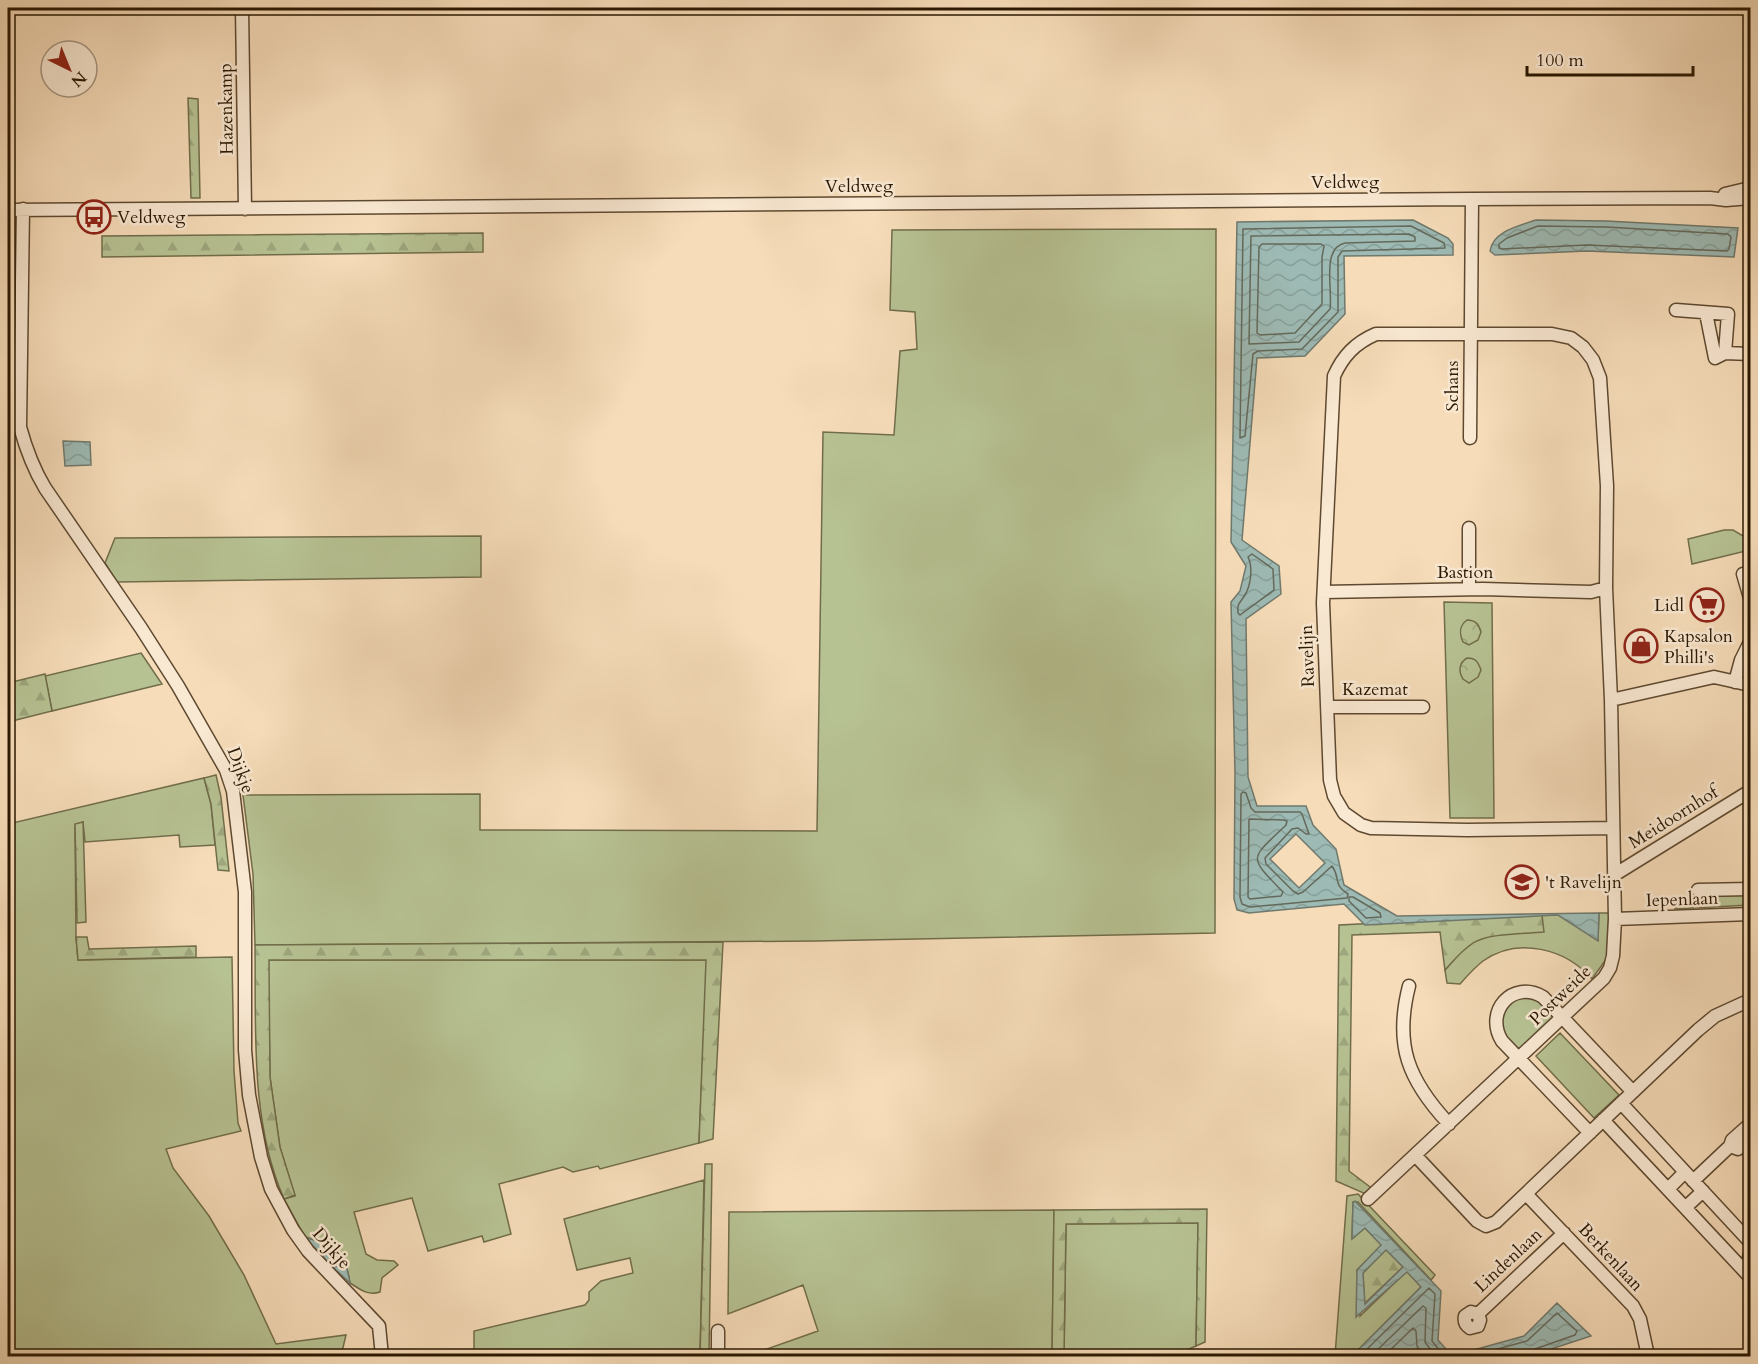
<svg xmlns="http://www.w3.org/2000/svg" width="1758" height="1364" font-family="Cardo,serif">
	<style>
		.grass { fill: #b7c293; stroke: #716d4a; stroke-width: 1.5 }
		.forest { fill: url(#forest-firs); stroke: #716d4a; stroke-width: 1.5 }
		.park { fill: url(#park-crowns); stroke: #716d4a; stroke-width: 1.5 }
		.water { fill: url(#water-waves); stroke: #6f796d; stroke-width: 1.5; fill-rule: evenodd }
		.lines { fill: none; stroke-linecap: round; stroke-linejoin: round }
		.shore { stroke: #64695b; stroke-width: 1.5 }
		.minor-casing { stroke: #5e4930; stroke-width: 15 }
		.minor { stroke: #f9e8d2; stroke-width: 12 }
		.labels { text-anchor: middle; stroke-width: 5; stroke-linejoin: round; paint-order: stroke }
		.street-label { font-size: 18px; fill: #2b1802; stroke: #f9e8d2 }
		.poi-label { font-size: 18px; fill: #2b1802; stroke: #f9e8d2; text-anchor: start }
	</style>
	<defs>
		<pattern id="forest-firs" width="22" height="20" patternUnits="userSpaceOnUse" patternTransform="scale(1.5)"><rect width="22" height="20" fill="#b7c293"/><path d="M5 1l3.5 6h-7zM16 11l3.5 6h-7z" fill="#9ea67d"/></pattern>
		<pattern id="park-crowns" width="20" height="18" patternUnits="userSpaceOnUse" patternTransform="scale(1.5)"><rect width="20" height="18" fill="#b7c293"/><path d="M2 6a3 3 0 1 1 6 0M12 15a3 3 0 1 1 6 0" fill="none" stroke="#9ea67d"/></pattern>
		<pattern id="water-waves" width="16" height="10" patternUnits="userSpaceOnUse" patternTransform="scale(1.5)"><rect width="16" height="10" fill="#9dbab4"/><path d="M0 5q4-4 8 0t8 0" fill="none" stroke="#879f99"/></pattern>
	</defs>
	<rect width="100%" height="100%" fill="#f6dcb9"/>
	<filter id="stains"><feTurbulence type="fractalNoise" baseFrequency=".00333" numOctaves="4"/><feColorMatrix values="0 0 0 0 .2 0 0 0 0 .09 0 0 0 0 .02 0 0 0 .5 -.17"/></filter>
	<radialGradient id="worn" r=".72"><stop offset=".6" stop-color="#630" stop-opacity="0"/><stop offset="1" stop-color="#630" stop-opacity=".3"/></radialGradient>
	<path class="grass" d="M1216,229L1215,933L815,941L255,945L253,874L243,795L480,794V830L817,831L823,432L894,435L900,351L917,349L915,312L890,310L892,230Z
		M1724,530H1733L1743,536L1750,534V550L1692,564L1688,539Z
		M481,536V577L117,582L105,563L115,538Z
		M1444,602L1492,603L1494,818H1450Z
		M141,653L162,684L52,711L45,676Z
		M204,778L211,804L215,845L180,847L179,835L85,842L83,822L75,825L76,937L78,960L232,957L234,1071L238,1123L241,1131L166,1149L173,1168L209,1216L244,1275L276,1344L346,1335L341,1356H8V824Z
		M1750,892V905L1675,909L1680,897L1709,893Z
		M1599,913H1609L1607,958L1592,979C1566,949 1518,936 1483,961C1475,967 1467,976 1460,984L1447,983L1445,970L1460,953L1474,942L1542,915H1559L1598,940Z
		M268,960H707L699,1143L600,1169L598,1166L573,1172L563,1167L499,1184L511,1234L484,1242L482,1236L428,1251L412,1198L354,1212L366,1254L377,1260L394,1261L398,1265L382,1278L380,1292C367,1296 360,1289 350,1283C345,1250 335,1247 305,1237L284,1199L295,1196L280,1148L270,1077Z
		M1532,996L1557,1016L1517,1053L1504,1040L1500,1015L1512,999Z
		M1560,1033L1619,1095L1594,1118L1536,1056Z
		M704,1180L700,1356H474V1331L585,1305L589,1300V1292L601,1281L633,1273L630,1258L577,1270L564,1219Z
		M1358,1194L1435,1275L1431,1280L1358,1202H1353L1352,1238L1365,1228L1382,1245L1357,1270L1360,1316L1407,1271L1421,1287L1352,1356H1335L1347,1196Z
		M1054,1210L1052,1356H747L818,1331L803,1285L728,1314L729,1212Z
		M1198,1223L1196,1346L1173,1356H1064L1066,1224Z"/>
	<path class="forest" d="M188,98L198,99L200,198H191Z
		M483,233V252L102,257V236Z
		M45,674L52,711L8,722V683Z
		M216,775L221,797L229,871L218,870L211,804L204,778Z
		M83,822L86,922L77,923L75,824Z
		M1542,915L1544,932C1525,934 1488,933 1473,943C1462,950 1454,960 1445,970L1440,932L1352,935L1349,1171L1374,1190L1368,1195L1336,1181L1339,925Z
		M76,937H87L89,949L196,946V957L78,960Z
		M723,942L713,1139L699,1143L706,960H269L270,1077L280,1147L295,1195L284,1199C250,1122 256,1029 255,945Z
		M705,1164H712L709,1356H700Z
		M1207,1209L1205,1342L1196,1346L1198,1223L1066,1224L1064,1356H1052L1054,1210Z
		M1386,1249L1403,1267L1364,1304L1363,1273Z"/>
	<path class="park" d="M1467,620C1476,620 1479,625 1481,632L1478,640L1469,645L1463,642C1459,633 1459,626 1467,620Z
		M1467,658C1476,658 1478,662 1481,670L1478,677L1469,683L1463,679C1458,671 1459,663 1467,658Z"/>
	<path class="water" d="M1413,220L1448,238L1453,244V255L1344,256L1345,314L1305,356L1257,358L1242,540L1279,566L1281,594L1246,619L1248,777L1257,806H1306L1313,825L1336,849L1344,885L1397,916L1599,913L1598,941L1558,915L1365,925L1344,904L1249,913L1237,910L1234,899L1235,773L1231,602L1240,591L1246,566L1231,542L1237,222ZM1296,834L1325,863L1299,888L1270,859Z
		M1536,220L1606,221L1738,228L1734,257L1587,251L1495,255L1490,251C1493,231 1519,226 1536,220Z
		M63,441L90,442L91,465L65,466Z
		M1355,1201L1441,1291L1438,1340L1452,1356L1524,1336L1557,1303L1591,1336L1530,1356H1352L1421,1287L1407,1272L1356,1317L1357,1270L1381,1245L1365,1228L1352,1239L1353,1203ZM1386,1250L1403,1267L1365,1304L1363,1273Z
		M305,1237C338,1248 344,1247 350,1283L329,1264Z"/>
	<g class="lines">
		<path class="shore" d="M1411,226L1444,243L1445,248L1342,251L1338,257V312L1302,349L1258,351L1253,354L1245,436L1240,438L1243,229Z
			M1538,226L1606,227L1728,234L1731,237L1729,249L1727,251L1587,245L1502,249L1499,248V244L1507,238Z
			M1409,234L1415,237V241L1345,243C1321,248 1333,290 1330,309L1299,342L1249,344L1251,236Z
			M1262,244H1321L1324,246L1322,257V304L1295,333L1260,335L1257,333L1259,247Z
			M1252,554L1273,569L1274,590L1240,615L1238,613C1237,603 1240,603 1245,595C1251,585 1253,567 1248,557Z
			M1243,792L1246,793L1251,808L1255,812H1300L1302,814L1309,834H1306L1298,828L1292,829L1265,858L1266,864L1293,891L1298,894L1303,892L1332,866C1341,878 1332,884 1348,894L1347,898L1250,907L1242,904L1240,897L1241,794Z
			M1249,819L1284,820L1287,821L1286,825C1250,860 1247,855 1283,892L1281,896L1250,899L1248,897Z
			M1349,897H1353L1380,913L1381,917L1366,918L1349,901Z
			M1360,1356L1429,1288L1435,1294L1432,1341L1444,1356
			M1371,1356L1423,1306L1426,1308L1425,1342L1435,1356
			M1384,1356L1413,1328L1416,1331L1417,1346L1423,1356
			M1472,1356L1527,1341L1557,1313L1577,1331L1575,1335L1535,1349L1531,1356"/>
		<g class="minor-casing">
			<path id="minor" d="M242,8L245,209
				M1725,194L1750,188
				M23,209L20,427C26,449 33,468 45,488L141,628L178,686L226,770L233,791L245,892V1050L249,1095L261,1157L271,1189L293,1230L308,1251L379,1326L382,1356
				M8,210L1472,199L1710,198L1726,200L1750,198
				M1676,310L1728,314L1725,353L1750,354
				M1706,313L1715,358L1725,353
				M1470,438L1472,199
				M1743,574L1750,598
				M1469,589V528
				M1324,592L1483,589L1591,592L1606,588
				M1735,682L1741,660L1750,642
				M1611,700L1714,677L1750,685
				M1327,707H1423
				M1614,875L1750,791
				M1698,890L1750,889
				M1615,919L1750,914
				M1409,986C1394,1045 1408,1080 1449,1124
				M1621,1103L1750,1242
				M1603,1120L1750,1277
				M1590,1133L1502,1041C1484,1012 1512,979 1543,997L1633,1092
				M1730,1146L1738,1149L1750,1139
				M1415,1155L1477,1221L1486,1226L1496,1222L1698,1030L1715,1016L1750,1000
				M1693,1181L1730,1146L1732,1140L1750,1124
				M1668,1189L1685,1172
				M1526,1194L1633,1306L1640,1319L1648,1356
				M1368,1199L1604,978L1610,968L1613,956L1615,919L1611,700L1606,588L1607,486L1600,378L1593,360L1583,347L1571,338L1552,334H1376C1355,343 1343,356 1334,376L1323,603L1330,780L1334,796L1344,813L1361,825L1371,828L1467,830L1613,828
				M1686,1207L1703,1191
				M1746,1270L1750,1254
				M1478,1314L1471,1312L1465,1316C1464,1321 1465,1325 1470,1328L1478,1326L1480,1320L1478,1314L1564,1233
				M718,1331V1356"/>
		</g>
		<use href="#minor" class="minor"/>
	</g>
	<defs>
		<g id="bus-ring" transform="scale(1.725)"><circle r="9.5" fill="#f9e8d2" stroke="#8f2418" stroke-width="1.5"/><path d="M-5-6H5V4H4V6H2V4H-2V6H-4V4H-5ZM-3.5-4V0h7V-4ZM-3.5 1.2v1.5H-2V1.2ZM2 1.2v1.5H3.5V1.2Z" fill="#8f2418"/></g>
		<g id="supermarket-ring" transform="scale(1.725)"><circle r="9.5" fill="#f9e8d2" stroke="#8f2418" stroke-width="1.5"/><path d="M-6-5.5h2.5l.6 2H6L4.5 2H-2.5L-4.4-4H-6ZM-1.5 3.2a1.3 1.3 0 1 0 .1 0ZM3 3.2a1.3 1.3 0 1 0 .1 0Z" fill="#8f2418"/></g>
		<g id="shop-ring" transform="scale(1.725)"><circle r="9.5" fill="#f9e8d2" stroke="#8f2418" stroke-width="1.5"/><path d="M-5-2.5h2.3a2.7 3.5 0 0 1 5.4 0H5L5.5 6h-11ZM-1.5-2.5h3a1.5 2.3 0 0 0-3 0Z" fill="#8f2418"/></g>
		<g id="school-ring" transform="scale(1.725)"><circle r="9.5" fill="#f9e8d2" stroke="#8f2418" stroke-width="1.5"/><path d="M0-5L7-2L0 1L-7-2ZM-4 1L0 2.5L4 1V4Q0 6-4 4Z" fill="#8f2418"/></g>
	</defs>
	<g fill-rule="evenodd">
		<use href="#bus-ring" x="94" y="217"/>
		<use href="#supermarket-ring" x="1707" y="605"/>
		<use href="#shop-ring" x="1641" y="646"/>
		<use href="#school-ring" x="1522" y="882"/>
	</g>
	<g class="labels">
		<g class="street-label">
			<text transform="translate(226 109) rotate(-91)" y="6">Hazenkamp</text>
			<text x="1345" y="188">Veldweg</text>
			<text x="859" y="192">Veldweg</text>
			<text transform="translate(1452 386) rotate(-90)" y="6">Schans</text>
			<text x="1465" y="578">Bastion</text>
			<text transform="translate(1307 656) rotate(-92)" y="6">Ravelijn</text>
			<text x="1375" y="695">Kazemat</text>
			<text transform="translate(241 770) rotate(70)" y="6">Dijkje</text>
			<text transform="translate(1673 817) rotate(-32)" y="6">Meidoornhof</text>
			<text transform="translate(1682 899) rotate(-2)" y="6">Iepenlaan</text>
			<text transform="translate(1560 995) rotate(-44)" y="6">Postweide</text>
			<text transform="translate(332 1248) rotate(49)" y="6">Dijkje</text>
			<text transform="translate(1611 1257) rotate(47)" y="6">Berkenlaan</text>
			<text transform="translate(1508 1260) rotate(-43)" y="6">Lindenlaan</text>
		</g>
		<g class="poi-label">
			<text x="117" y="223">Veldweg</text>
			<text x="1684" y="611" text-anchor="end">Lidl</text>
			<text x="1664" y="642">Kapsalon<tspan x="1664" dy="21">Philli's</tspan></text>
			<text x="1545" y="888">'t Ravelijn</text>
		</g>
	</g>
	<rect width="1758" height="1364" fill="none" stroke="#f6dcb9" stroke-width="30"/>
	<rect x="9" y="9" width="1740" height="1346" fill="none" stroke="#2b1802" stroke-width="3"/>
	<rect x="15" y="15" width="1728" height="1334" fill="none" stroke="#2b1802" stroke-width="1.5"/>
	<g transform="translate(69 69) rotate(137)"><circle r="28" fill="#f9e8d2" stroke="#a7957f" stroke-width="1.5"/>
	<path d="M0-4.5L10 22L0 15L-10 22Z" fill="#8f2418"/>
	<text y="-9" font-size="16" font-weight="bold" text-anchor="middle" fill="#2b1802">N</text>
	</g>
	<path d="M1527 66v9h166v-9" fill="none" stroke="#2b1802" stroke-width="3"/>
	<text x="1536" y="66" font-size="18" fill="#2b1802" stroke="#f9e8d2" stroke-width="4.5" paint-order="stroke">100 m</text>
	<rect width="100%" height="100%" filter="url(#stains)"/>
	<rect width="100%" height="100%" fill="url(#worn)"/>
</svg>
